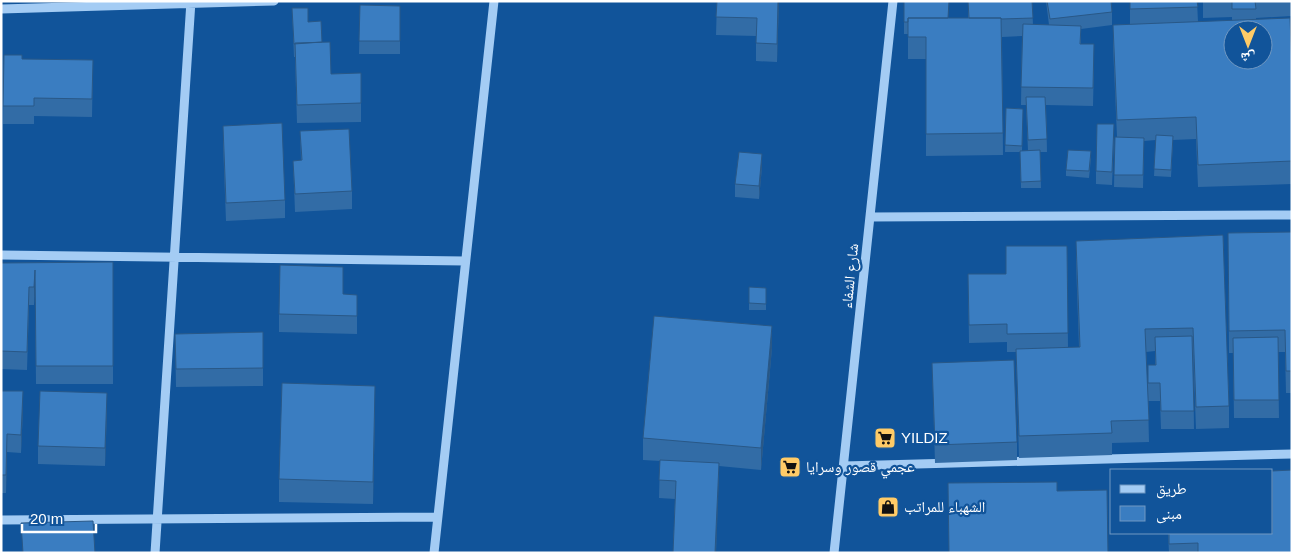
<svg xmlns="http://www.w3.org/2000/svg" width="1293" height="554" font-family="Arial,'Noto Naskh Arabic',sans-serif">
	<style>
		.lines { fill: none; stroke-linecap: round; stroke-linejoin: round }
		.minor { stroke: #a4ccf4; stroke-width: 9 }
		.wall { fill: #326ca6; fill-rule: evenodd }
		.shaded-wall { fill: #295887 }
		.building { fill: #3a7dc1; stroke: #295887; fill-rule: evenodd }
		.labels { text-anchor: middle; stroke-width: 4.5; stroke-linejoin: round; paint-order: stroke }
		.street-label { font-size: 15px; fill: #fff; stroke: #11549a }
		.poi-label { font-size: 15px; fill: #fff; stroke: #11549a; text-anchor: start }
	</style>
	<rect width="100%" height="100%" fill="#11549a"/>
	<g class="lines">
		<path class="minor" d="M1,9L274,1
			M870,217L1292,215
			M1,255L465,261
			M844,466L1292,454
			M1,520L437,517
			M155,553L191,1
			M434,553L494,1
			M834,553L893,1"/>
	</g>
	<path class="wall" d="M717,1H779L777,62L756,61V36L716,35Z
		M904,1L949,18H968V1H1032L1033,25H1049L1046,1H1111L1112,12V25L1081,29V44L1094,62L1093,106L1046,105L1047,152H1040L1041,188H1021L1020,152H1005L1006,108L1023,109L1022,151H1028L1026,105H1021L1022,36L1002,37L1003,155L926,156V59H908V34H904Z
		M1130,1H1197L1198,22L1232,21V17L1203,18V1H1292V16L1256,18V20L1292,67V184L1198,187L1196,139L1173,140L1171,177L1154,176L1156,140L1144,141L1143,188L1114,187L1115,137H1117L1113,47V25H1130Z
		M360,5L400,6V54H359Z
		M292,8L308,22L322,42L331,74L361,73V122L297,123L295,57H294Z
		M4,55L22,59L93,60L92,117L34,116V124H3Z
		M223,126L285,200V218L226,221L223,144Z
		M300,131L352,191V209L295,212L293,161H301Z
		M1114,137L1112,185L1096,184V171Z
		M1091,158L1089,178L1066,176V170Z
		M762,167L759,199L735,197V184Z
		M1292,232V393H1286L1285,352H1278L1279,418H1234L1233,353H1229L1228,233Z
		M1223,235L1229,406V428L1196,429L1193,350L1194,429H1161L1160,401H1148L1149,442L1112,443V455L1019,458L1016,352H1007V342L969,343L968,274H1006L1067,246L1068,347H1079L1076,263V241ZM1155,351V365H1148V397L1146,352Z
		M113,262V384H36L35,288L34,305H29L27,370L1,369V263Z
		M749,287L766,288V310H749Z
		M343,294L357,313V334L279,332V314Z
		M263,332V386L176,387L175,334Z
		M772,348L761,470L719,466L716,553H673L675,499L659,498L660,461L643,460V438Z
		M932,363L1017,442V460L935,463Z
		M1,391L23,409L21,453L7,452L6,493H1Z
		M375,408L373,504L279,502V479Z
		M107,411L105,466L38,464V446Z
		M1168,533H1272L1292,553H1169Z"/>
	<path class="shaded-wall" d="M778,1H779L777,62V44Z
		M762,154V167L759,199V186Z
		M35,270V288L34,305V287Z
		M772,326V348L761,470V448Z
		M375,386V408L373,504V482Z
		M23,391V409L21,453V435Z
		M107,393V411L105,466V448Z
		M7,434V452L6,493V475Z
		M719,463V481L716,553H715Z"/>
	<path class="building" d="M717,1H778L777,44L756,43L757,18L716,17Z
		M904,1H949L948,18H908V22H904Z
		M968,1H1032L1033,18L1001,19V18H969Z
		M1047,1H1111L1112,12L1050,19Z
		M1130,1H1197L1198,7L1130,9Z
		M1232,1H1255L1256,9H1232Z
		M360,5L400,6V41H359Z
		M292,8H308V22L321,21L322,42L294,44Z
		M908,18H1001L1003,133L926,134V37H908Z
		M1290,18L1292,67V161L1198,165L1196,117L1117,120L1113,25ZM1233,30H1263V60H1233Z
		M1023,24L1081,26L1080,44H1094L1093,88L1021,87Z
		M330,42L331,74L361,73V103L297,105L295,43Z
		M4,55H22V59L93,60L92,99L34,98V106H3Z
		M1026,97H1045L1047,139L1028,140Z
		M1006,108L1023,109L1022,146L1005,145Z
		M282,123L285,200L226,203L223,126Z
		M1097,124H1114L1112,172L1096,171Z
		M349,129L352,191L295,194L293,161L302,160L300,131Z
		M1156,135L1173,136L1171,170L1154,169Z
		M1115,137L1144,138L1143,175H1114Z
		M1040,150L1041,181L1021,182L1020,151Z
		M1068,150L1091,151L1089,171L1066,170Z
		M739,152L762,154L759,186L735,184Z
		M1292,232V371H1286L1285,330L1229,331L1228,233Z
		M1223,235L1229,406L1196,407L1193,328L1145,329L1149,420L1111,421L1112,433L1019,436L1016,349L1080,347L1076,241Z
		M1006,246H1067L1068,333L1007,334V324L969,325L968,274H1006Z
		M113,262V366H36L35,270L34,287H29L27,352L1,351V263Z
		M280,265L343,267V294L357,295V316L279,314Z
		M749,287L766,288V304L749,303Z
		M654,316L772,326L761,448L643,438Z
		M263,332V368L176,369L175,334Z
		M1192,336L1194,411H1161L1160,383H1148V365H1156L1155,337Z
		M1278,337L1279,400H1234L1233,338Z
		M1014,360L1017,442L935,445L932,363Z
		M282,383L375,386L373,482L279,479Z
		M1,391H23L21,435L7,434L6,475H1Z
		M40,391L107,393L105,448L38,446Z
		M660,460L719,463L715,553H673L676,481L659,480Z
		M1292,470V553H1198V543L1169,544V533H1272V471Z
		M1057,482V491L1107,490L1108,553H949L948,483Z
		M93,521L95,553H23L21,523Z"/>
	<defs>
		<g id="supermarket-square" transform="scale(1.125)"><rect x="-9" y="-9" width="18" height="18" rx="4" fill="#ffcb67" stroke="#11549a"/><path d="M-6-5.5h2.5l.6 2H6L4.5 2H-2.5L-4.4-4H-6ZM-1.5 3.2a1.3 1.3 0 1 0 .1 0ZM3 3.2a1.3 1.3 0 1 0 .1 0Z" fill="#111"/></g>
		<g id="shop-square" transform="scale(1.125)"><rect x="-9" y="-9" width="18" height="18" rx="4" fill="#ffcb67" stroke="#11549a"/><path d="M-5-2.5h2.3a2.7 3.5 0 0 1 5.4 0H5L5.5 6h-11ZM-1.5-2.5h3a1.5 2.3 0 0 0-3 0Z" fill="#111"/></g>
	</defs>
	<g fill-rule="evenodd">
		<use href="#supermarket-square" x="885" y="438"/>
		<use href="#supermarket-square" x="790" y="467"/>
		<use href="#shop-square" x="888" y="507"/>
	</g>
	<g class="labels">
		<g class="street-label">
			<text transform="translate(850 276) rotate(-84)" y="5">شارع الشفاء</text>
		</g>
		<g class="poi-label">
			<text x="901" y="443">YILDIZ</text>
			<text x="806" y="472">عجمي قصور وسرايا</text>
			<text x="904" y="512">الشهباء للمراتب</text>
		</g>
	</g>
	<rect width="1293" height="554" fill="none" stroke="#ffffff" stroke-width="5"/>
	<rect x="1110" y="469" width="162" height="65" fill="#11549a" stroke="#7098c2"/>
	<rect x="1120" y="485" width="25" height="8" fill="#a4ccf4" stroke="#7098c2"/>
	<text x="1156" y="494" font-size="15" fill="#ffffff">طريق</text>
	<rect x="1120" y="506" width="25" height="15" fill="#3a7dc1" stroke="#7098c2"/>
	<text x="1156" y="519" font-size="15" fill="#ffffff">مبنى</text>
	<g transform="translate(1248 45) rotate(180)"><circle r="24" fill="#11549a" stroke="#7098c2"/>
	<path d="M0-4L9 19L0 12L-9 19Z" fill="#ffcb67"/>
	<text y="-8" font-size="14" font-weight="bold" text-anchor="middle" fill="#ffffff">ش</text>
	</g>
	<path d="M22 524v8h74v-8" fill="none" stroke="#ffffff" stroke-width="2.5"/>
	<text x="30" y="524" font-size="15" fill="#ffffff" stroke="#11549a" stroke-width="4" paint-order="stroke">20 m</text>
</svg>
